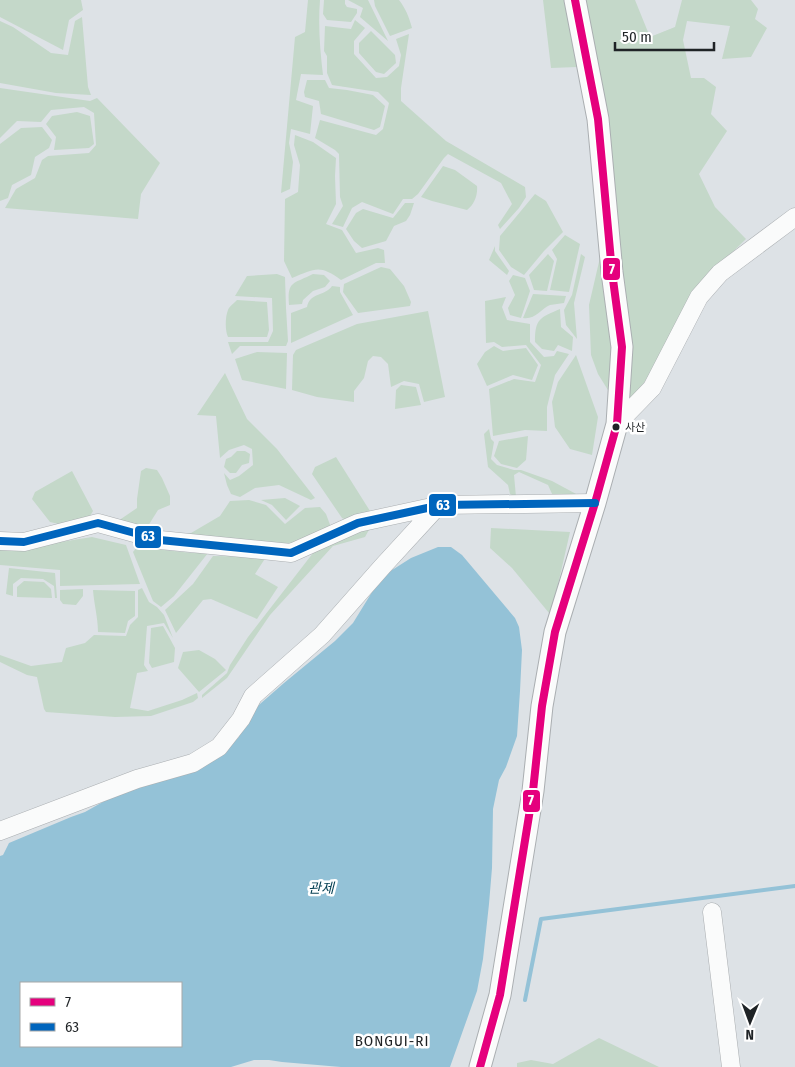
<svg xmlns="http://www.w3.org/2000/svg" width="795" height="1067" font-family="'Fira Sans Condensed','Noto Sans KR',sans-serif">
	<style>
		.green { fill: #c4d8c9 }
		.water { fill: #94c2d7; fill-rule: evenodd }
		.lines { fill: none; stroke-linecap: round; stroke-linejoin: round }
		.stream { stroke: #94c2d7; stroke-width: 4 }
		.minor-casing { stroke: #aaaeb1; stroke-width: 19 }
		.major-casing { stroke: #aaaeb1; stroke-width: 23 }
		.minor { stroke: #fafbfb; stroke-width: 18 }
		.major { stroke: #fafbfb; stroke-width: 21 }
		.bus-1-casing { stroke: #fff; stroke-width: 11 }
		.bus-2-casing { stroke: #fff; stroke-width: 11 }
		.bus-1 { stroke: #e5007d; stroke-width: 8 }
		.bus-2 { stroke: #0065bd; stroke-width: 8 }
		.bus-dot { fill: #1f2326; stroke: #fff; stroke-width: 2 }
		.labels { text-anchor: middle; stroke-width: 5; stroke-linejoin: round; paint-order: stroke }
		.bus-label { font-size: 11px; fill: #1f2326; stroke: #fff; text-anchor: start }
		.water-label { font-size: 14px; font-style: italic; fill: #084255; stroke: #fff }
		.quarter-label { font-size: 15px; letter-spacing: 1px; fill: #1f2326; stroke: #fff }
		.line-badge { stroke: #fff; stroke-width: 2 }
		.badge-label { font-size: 14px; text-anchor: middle; font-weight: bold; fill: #fff }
	</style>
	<rect width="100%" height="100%" fill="#dde2e6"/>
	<path class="green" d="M0,0H81L83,10L69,20L63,50L0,17Z
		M308,0H320C318,25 320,50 323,75L301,74L296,100L313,106L310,134L291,129L289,143L293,162L290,189L281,193L295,37L305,32Z
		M324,0H345V4L347,7L357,9V13L351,22L327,20L323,14Z
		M348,0H368L388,41L360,17L363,8Z
		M374,0H399C406,9 409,17 412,28L390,36L375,6Z
		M543,0H564L577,67L551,68Z
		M584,0H635L650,37L675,27L682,0H751L758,9L755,19L767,28L751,57L722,59L730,26L687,21L683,40L691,78H704L716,87L711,114L727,131L699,174L715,207L746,239L704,280L660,361L623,411Z
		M82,17L88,87L91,95L56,93L0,83V21L13,27L51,53L68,55L75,21Z
		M355,20L365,28L354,41V54L376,78L387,77L399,66L401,55L396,39L409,34L401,88V101L446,141L525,187L526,197L519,208L500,229L498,225L512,204L501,183L448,154L444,158L418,194L412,199H403L393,214L362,202L352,208L343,227L332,224L343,206L340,197L339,154L335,150L315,138L320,120L376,135L383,129L389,103L378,92L332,85L327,73V56L324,51L325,26L351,29Z
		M371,31L395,55L396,63L384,74L376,72L359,53V43Z
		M307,80H325L329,88L347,90L373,95L385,106L380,127L374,130L321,114L319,101L305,97L304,92Z
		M0,88L90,101L97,98L160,163L141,194L138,219L5,208L16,189L35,178L42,160L48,156L89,153L96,145L94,113L84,107L51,110L41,122L17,121L0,138Z
		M77,112L90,116L94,144L89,148L54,150L56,137L46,124L52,116Z
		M42,127L52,140L49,148L35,157L31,175L12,185L8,198L0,201V144L21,128Z
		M295,135L313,142L336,158L335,176L336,204L326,224L342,230L356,253L378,248L384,250L385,263H376L341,280C319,264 315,269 292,278L284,261L285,199L298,192L300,165L294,145Z
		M443,166L455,170L477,186C478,195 474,205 467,210L432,201L421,197Z
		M535,194L546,201L563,232L544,251L524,275L511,267L499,250L500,236Z
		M405,203H414L410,215L406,221L394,226L386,241L362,248L354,241L346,229L356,213L363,209L393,218Z
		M565,235L580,244L569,292L550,290L557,259L552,250Z
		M495,246V251L509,271L507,275L489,260Z
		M602,249L613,341L611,395L598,374L591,355L589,305Z
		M548,254L554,261L547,291L534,290L529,275Z
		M581,254L585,257L574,303L577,339L566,325L564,310L572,295Z
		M381,267L390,269L404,286L411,302L410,306L358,313L343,292L344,284Z
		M277,274L285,277L286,308L288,341L286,346H240L232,354L228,342H268L273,331L272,298L235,296L247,276Z
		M313,274L324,275L330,281L325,287L313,291L303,300L302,304L289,305C287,281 293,284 313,274Z
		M513,275L525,278L530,291L521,318L510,315L508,308L515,295L509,281Z
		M332,286L340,287V292L353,315L291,343V313L307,307C310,292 324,297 332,286Z
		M533,294L566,296L564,303C559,304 555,304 550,305C541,309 535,320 523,318Z
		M506,297L502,307L507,320L530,324V342L544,357L554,356L557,351L569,354L555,375L547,407V431L525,430L493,436L489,389L514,379L535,382L541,365L526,345L502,347L494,342L486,343L485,301Z
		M237,300L267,302L269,330L267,337H228C225,331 225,317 228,310C229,307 234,303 237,300Z
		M560,309L561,327L573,337L572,351L558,345L554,351L542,349L535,342C535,318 540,318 560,309Z
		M428,311L445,397L424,402L419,384L404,381L391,387L388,364L381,357L373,356L368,361L364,378L354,391V402L317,397L292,390L293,355L296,350L357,324Z
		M494,346L503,351L526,348L538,365L532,380L513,375L487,386L477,364L485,352Z
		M257,352L287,353L286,389L242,380L235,359Z
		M576,355L598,417L592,455L570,449L555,427L552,402L558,382Z
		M225,373L247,419L277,449L315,498L311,500L279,485L255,488L240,497L231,494L227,485L224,473L230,480L239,476L253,465L252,449L244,445L229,450L220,458L216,416L197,415Z
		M401,385L416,387L421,405L395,409L396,390Z
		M489,429L491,439L494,442L491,459L497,465L514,470H521L552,481L578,495L553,496L548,485L519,472L514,475L516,497L510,494L508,485L488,467L484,434Z
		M528,436L526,460L517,468L501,464L494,456L499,441Z
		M237,451H245L250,454L249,463L242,465L236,473H230L224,467L226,459L231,457Z
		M336,457L370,511L344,519L342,518L312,474L315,467Z
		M146,468L157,470L162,478L170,496V505L158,510L148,526L136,527L118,521L137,508V499L141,471Z
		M72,471L93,511L90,516L63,525L50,522L32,499L35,492Z
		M285,498L300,506L286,520L272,505L261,500Z
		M249,500L266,505L285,524L305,508L320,507L326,514L332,530L288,547L163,537L173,534L191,533L220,516L230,501Z
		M370,528L365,537L333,546L270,615L227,678L202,698V695L227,673L230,665L248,637L313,553L330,542Z
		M491,528L570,532L554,602L549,613L512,568L490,548Z
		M92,537L126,545L140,584L60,586V570L0,565V548H23Z
		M137,547L192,553H208L174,596L161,607L153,601L133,552Z
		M213,556L266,557L255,574L278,587L257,619L211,599L203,600L176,633L165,610L193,584Z
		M9,568L55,573L57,598H55L54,586L43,579L21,578L13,584V596L6,594Z
		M24,581L44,582L51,589L52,598L17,597V587Z
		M142,588L149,602L157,607L164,615L173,638L164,623L147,626L144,665L148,671L137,673L130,708L148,711L182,700L197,693L198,698L193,702L151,716L115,717L46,712L44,709L37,677L27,675L0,662V655L31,666L62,662L66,648L85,643L94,635L126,636L130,625L138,617V590Z
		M83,589V596L76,605L63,604L60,600V590Z
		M93,590L135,591V616L128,621L125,633L98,632C98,618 94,604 93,590Z
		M163,626L175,648L174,662L152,668L149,663L151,628Z
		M199,650L215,659L226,670L199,692L178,668L183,652Z
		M599,1038L659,1067H517V1063L531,1060L553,1064Z"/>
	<path class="water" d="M438,547H451L462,555L515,618L519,627L522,650L520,691L517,736L506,767L499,780L493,809L492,868L489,904L483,959L477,991L450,1067H341L282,1062L269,1060H254L231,1067H0V856L3,855L9,843L71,817L85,812L117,794L226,748L238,738L251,712L284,683L335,641L353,623L377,584L389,572L411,558ZM21,983H181V1046H21Z"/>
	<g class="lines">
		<path class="stream" d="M525,1000L541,919L795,886"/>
		<g class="minor-casing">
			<path id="minor" d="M617,424L652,388L699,297L720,273L795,217
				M0,541L24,542L98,523L160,540L291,553L358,523L441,505L595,503
				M0,831L137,779L193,763L219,747L241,719L253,696L322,635L382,567L438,506
				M712,912L731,1067"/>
		</g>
		<g class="major-casing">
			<path id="major" d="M480,1067L500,995L533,791L542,706L555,632L595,503L617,424L622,347L612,272L598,119L575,0"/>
		</g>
		<use href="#minor" class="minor"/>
		<use href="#major" class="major"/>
		<g class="bus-1-casing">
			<path id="bus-1" d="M480,1067L500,995L533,791L542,706L555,632L595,503L617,424L622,347L612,272L598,119L575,0"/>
		</g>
		<g class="bus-2-casing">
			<path id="bus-2" d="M0,541L24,542L98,523L160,540L291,553L358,523L441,505L595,503"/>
		</g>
		<use href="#bus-1" class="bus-1"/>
		<use href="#bus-2" class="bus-2"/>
	</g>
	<circle class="bus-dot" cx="616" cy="427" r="4.5"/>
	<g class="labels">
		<g class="bus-label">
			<text x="625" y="431">사산</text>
		</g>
		<g class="water-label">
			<text x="321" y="893">관제</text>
		</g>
		<g class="quarter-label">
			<text x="392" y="1046">BONGUI-RI</text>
		</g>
	</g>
	<g class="line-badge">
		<rect x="602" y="257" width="19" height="24" rx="5" fill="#e5007d"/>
		<rect x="428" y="493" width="29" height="24" rx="5" fill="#0065bd"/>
		<rect x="134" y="525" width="28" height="24" rx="5" fill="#0065bd"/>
		<rect x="522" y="789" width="19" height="24" rx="5" fill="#e5007d"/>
	</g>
	<g class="badge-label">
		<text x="612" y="274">7</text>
		<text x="443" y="510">63</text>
		<text x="148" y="541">63</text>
		<text x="531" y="805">7</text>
	</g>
	<rect x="20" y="982" width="162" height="65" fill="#ffffff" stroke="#a5a7a8"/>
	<rect x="30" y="998" width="25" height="8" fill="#e5007d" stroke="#a5a7a8"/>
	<text x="65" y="1007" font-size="15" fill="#1f2326">7</text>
	<rect x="30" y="1023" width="25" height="8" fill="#0065bd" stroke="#a5a7a8"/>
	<text x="65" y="1032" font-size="15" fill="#1f2326">63</text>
	<g transform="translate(750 1022) rotate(181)" stroke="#ffffff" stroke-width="4" paint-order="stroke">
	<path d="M0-4L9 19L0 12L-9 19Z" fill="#1f2326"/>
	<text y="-8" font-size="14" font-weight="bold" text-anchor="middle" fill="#1f2326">N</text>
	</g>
	<path d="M615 42v8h99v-8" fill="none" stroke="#1f2326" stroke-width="2.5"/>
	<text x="622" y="42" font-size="15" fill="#1f2326" stroke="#ffffff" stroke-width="4" paint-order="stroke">50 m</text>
</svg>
